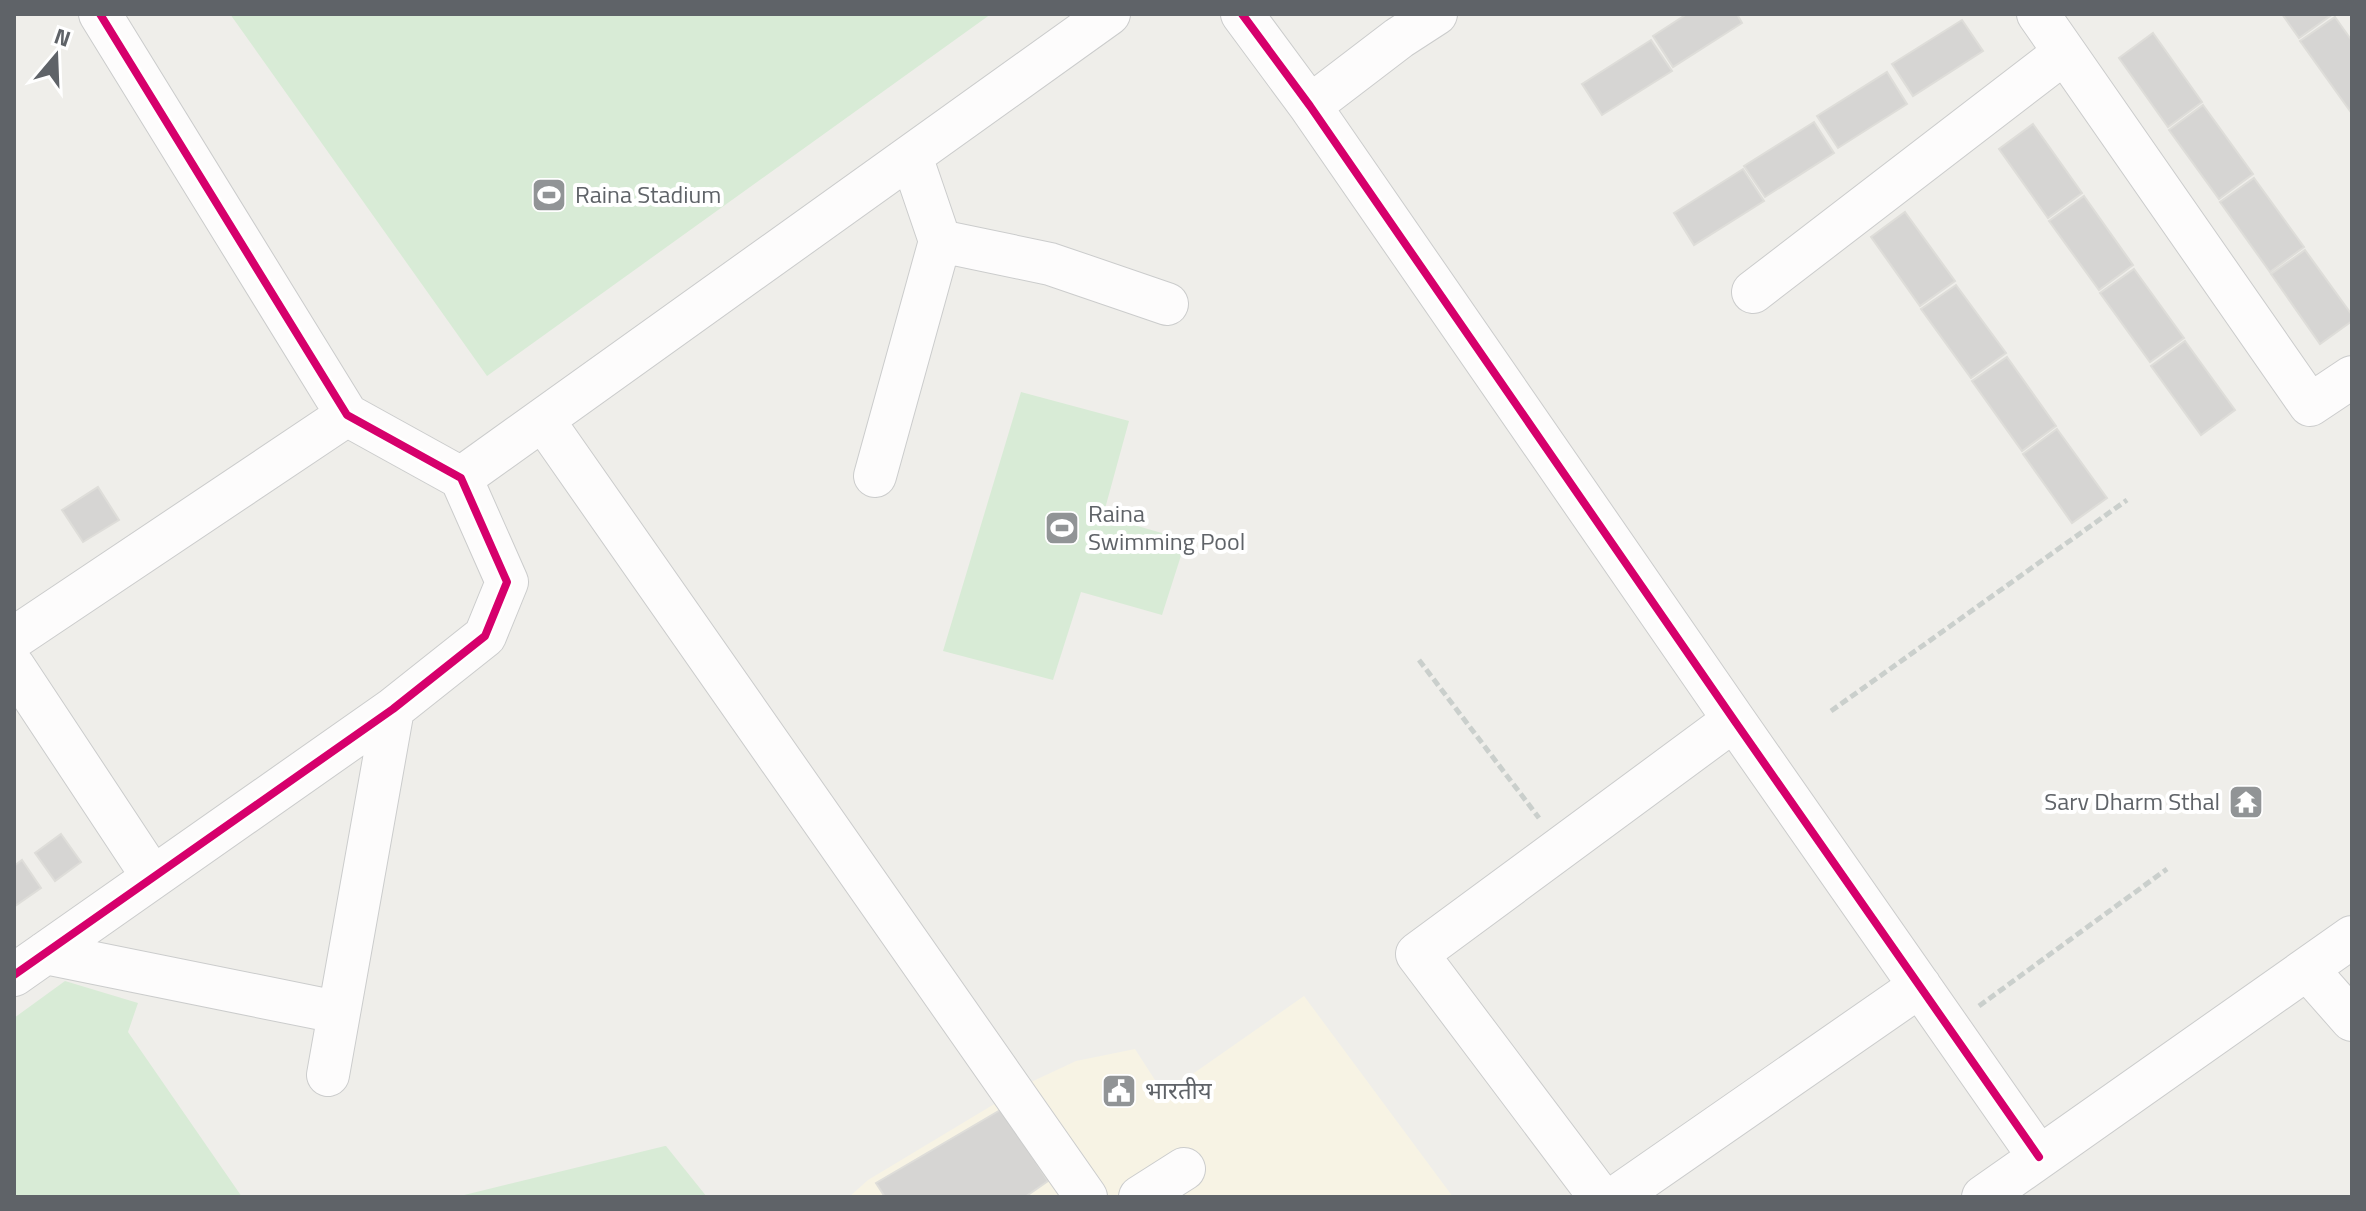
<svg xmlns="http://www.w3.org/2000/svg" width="2366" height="1211" font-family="'Titillium Web','Noto Sans Devanagari',sans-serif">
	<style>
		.commercial { fill: #f7f3e4 }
		.green { fill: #d8ebd6 }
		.building { fill: #d6d5d3; stroke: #deddd9; stroke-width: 2 }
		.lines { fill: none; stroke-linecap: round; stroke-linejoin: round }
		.minor-casing { stroke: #cbcccc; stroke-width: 44 }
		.path { stroke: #cacfcc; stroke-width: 5; stroke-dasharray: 8 4; stroke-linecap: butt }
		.minor { stroke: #fdfcfc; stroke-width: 42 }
		.cycleway-casing { stroke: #fff; stroke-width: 13 }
		.cycleway { stroke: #d6006c; stroke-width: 8 }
		.labels { text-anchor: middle; stroke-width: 8; stroke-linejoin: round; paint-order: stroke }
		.poi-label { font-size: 24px; fill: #5f6368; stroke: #fff; text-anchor: start }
	</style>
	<rect width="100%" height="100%" fill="#efeeea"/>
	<path class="commercial" d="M1304,996L1453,1197H849L868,1180L1031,1082L1076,1061L1135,1049L1164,1094Z"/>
	<path class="green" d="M230,14H991L487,376Z
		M1021,392L1129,421L1103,516L1186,540L1162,615L1081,592L1053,680L943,651Z
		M65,981L138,1003L128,1032L242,1197H14V1018Z
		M666,1146L707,1197H456L665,1146Z"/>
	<path class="building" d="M1687,14H1737L1742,23L1673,67L1653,36Z
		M2282,14H2333L2299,38Z
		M2335,17L2352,41V109L2350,111L2300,41Z
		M1962,20L1983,51L1913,96L1892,64Z
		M2153,33L2202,102L2168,127L2119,58Z
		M1651,40L1672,71L1602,115L1582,84Z
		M1887,72L1907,104L1838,148L1817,116Z
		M2203,105L2253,174L2219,199L2169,130Z
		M1814,122L1834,153L1765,197L1744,166Z
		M2033,124L2082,193L2048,218L1999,149Z
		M1743,169L1764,201L1694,245L1674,213Z
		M2254,178L2304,247L2270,272L2220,202Z
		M2084,196L2133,265L2099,290L2049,221Z
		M1905,212L1955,281L1920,306L1871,237Z
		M2305,250L2352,315V321L2320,344L2271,274Z
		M2134,269L2184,338L2150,362L2100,293Z
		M1956,285L2006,353L1971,378L1921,309Z
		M2185,341L2235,410L2201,435L2151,366Z
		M2007,357L2056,426L2022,451L1972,381Z
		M2057,429L2107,498L2072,523L2023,454Z
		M98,487L119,520L83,542L62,510Z
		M61,834L81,862L55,881L35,853Z
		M22,860L41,888L15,906L14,866Z
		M1002,1109L1048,1181L1025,1197H885L876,1183Z"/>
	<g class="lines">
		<g class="minor-casing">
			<path id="minor" d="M1242,14L1310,106L1734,720L2039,1157
				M2038,14L2310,405L2352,377
				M1310,106L1399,38L1436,14
				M940,241L1050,264L1167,304
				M1753,292L2064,53
				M543,420L1086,1197
				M875,476L940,241L911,156
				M461,478L1109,14
				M14,638L347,415
				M14,667L152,876
				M45,953L337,1012
				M2307,969L2352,1020
				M14,975L393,709L485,636L507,582L461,478L347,415L100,14
				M328,1075L393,709
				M1140,1197L1184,1169
				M1600,1197L1417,954L1734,720
				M1616,1197L1920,986
				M1983,1197L2352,937"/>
		</g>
		<path class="path" d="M1419,660L1539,818
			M1831,711L2127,500
			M1979,1006L2167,869"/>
		<use href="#minor" class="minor"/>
		<g class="cycleway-casing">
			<path id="cycleway" d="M1242,14L1310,106L1734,720L2039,1157
				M14,975L393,709L485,636L507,582L461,478L347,415L100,14"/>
		</g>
		<use href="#cycleway" class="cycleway"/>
	</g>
	<defs>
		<g id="stadium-square" transform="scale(1.8)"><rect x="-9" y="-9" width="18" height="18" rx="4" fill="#919496" stroke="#fff"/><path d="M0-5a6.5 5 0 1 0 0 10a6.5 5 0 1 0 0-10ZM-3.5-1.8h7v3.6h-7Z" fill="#fff"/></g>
		<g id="temple-square" transform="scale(1.8)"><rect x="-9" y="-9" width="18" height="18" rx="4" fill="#919496" stroke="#fff"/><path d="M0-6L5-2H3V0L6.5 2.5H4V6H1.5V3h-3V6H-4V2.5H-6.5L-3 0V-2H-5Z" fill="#fff"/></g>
		<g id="civic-square" transform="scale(1.8)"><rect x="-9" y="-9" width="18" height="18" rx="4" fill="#919496" stroke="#fff"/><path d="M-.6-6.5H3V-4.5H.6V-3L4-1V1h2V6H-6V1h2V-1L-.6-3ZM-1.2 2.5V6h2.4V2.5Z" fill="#fff"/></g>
	</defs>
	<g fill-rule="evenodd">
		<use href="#stadium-square" x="549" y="195"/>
		<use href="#stadium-square" x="1062" y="528"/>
		<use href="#temple-square" x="2246" y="802"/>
		<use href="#civic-square" x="1119" y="1091"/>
	</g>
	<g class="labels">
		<g class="poi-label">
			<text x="575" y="203">Raina Stadium</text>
			<text x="1088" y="522">Raina<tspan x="1088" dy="28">Swimming Pool</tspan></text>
			<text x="2220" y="810" text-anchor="end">Sarv Dharm Sthal</text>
			<text x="1145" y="1099">भारतीय</text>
		</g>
	</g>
	<rect width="2366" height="1211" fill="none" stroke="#5f6368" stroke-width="32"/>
	<g transform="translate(56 56) rotate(19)" stroke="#ffffff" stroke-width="6" paint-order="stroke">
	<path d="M0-6L14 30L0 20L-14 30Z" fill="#5f6368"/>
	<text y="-12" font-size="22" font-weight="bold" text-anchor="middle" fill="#5f6368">N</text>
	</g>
</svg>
